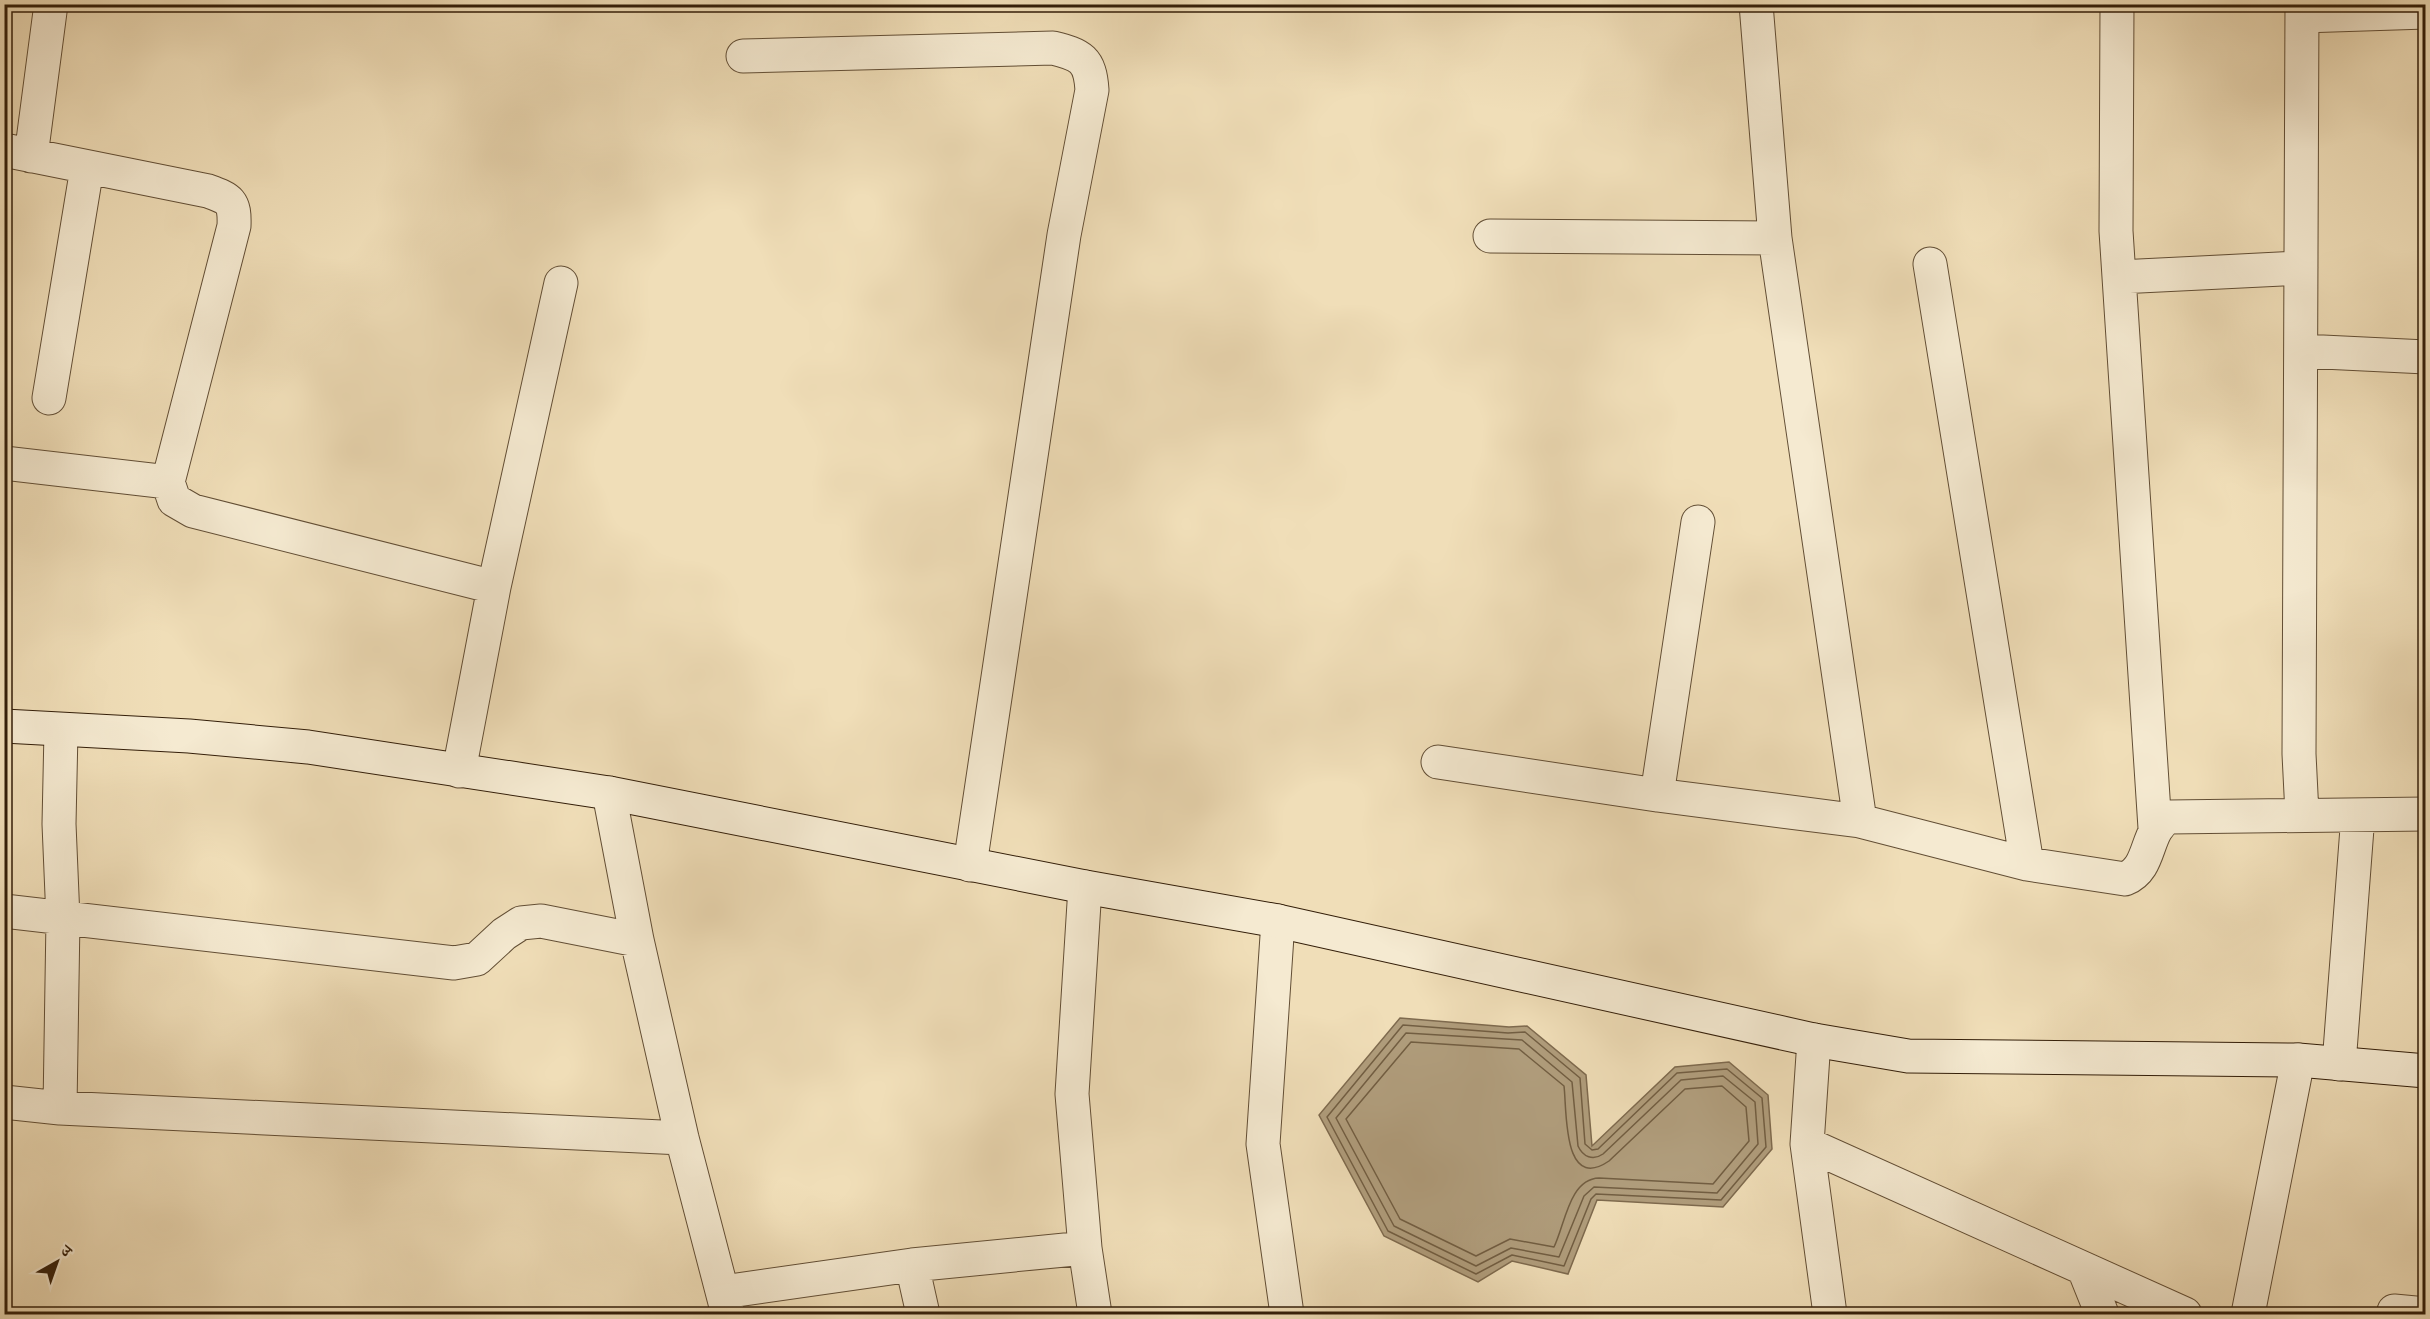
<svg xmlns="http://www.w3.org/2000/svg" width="2430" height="1319" font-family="'IM FELL French Canon','Noto Serif Devanagari',serif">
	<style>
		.water { fill: #b09d7c; stroke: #7e6a4e; stroke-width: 1.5 }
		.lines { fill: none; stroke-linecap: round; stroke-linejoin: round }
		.shore { stroke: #725e42; stroke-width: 1.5 }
		.street-casing { stroke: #624e35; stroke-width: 35 }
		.secondary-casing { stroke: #331e09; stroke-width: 35 }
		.street { stroke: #f5ead1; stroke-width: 33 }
		.secondary { stroke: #f5ead1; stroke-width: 33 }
	</style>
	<rect width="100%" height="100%" fill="#f0deb8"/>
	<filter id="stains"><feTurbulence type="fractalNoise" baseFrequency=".00333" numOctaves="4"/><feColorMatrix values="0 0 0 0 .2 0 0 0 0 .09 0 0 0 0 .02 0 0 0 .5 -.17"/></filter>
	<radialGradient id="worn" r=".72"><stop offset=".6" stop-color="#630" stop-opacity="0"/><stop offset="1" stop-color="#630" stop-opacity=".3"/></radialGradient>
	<path class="water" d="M1400,1018L1509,1027L1527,1026L1586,1075L1592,1146L1675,1067L1729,1062L1768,1095L1772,1149L1723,1207L1597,1200L1568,1274L1512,1261L1478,1282L1384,1236L1319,1115Z"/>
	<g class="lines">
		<path class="shore" d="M1403,1025L1508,1033L1525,1032L1580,1078L1585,1144L1592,1150L1598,1149L1677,1073L1727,1069L1762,1098L1766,1147L1721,1200L1596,1194L1591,1199L1564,1266L1512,1255L1476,1274L1388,1231L1327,1117Z
			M1406,1033L1522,1040L1572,1082L1578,1146C1583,1157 1593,1161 1603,1154L1681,1080L1723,1076L1755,1102L1758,1144L1717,1193L1594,1187L1584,1196L1559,1257L1511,1248L1476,1266L1394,1226L1336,1118Z
			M1411,1042L1519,1049L1564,1086C1567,1109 1562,1193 1609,1161L1685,1089L1722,1086L1746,1107L1749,1141L1713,1184L1599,1178C1569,1179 1565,1225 1554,1247L1510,1239L1476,1256L1400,1219L1346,1119Z"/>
		<g class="street-casing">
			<path id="street" d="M1756,4L1775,238L1860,821
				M2117,4L2116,231L2155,828
				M2302,16L2426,12
				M743,56L1053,48C1081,55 1090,59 1092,90L1064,235L970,865
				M4,150L208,191C230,199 235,201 234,226L168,482L174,500L193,511L494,587
				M31,156L51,4
				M1490,236L1775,238
				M1930,264L2027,864
				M2119,277L2301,268
				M2302,351L2426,357
				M49,398L87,168
				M4,463L168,482
				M1438,762L1657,795L1860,821L2027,864L2125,879C2153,868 2144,830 2169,817L2426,814
				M459,771L494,587L561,283
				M609,793L637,940L682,1138L728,1314
				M1657,795L1698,522
				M2302,814L2299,754L2302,4
				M1085,887L1072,1094L1085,1248L1095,1314
				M4,911L454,963L477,959L504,934L521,923L541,921L637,940
				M1278,921L1263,1144L1287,1314
				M1814,1040L1807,1144L1830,1314
				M2339,1064L2358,815
				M4,1102L60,1108L682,1138
				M60,1108L63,919L59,824L61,731
				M1807,1144L2185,1314
				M912,1265L923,1314
				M2084,1269L2102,1314
				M723,1292L912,1265L1085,1248
				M2394,1311L2426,1314
				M2248,1314L2298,1060"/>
		</g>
		<g class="secondary-casing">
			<path id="secondary" d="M4,726L189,736L308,747L609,793L1085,887L1278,921L1814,1040L1908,1056L2298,1060L2426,1071"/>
		</g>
		<use href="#street" class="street"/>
		<use href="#secondary" class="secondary"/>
	</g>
	<rect width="2430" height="1319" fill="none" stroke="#f0deb8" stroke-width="24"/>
	<rect x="6" y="6" width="2418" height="1307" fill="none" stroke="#331e09" stroke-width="3"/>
	<rect x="12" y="12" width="2406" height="1295" fill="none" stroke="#331e09" stroke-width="1.5"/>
	<g transform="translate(57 1262) rotate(40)" stroke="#f5ead1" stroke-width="4.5" paint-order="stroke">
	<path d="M0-4.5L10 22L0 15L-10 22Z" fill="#331e09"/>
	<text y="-9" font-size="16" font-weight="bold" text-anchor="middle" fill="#331e09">उ</text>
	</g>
	<rect width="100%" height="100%" filter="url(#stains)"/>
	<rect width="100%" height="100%" fill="url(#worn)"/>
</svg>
